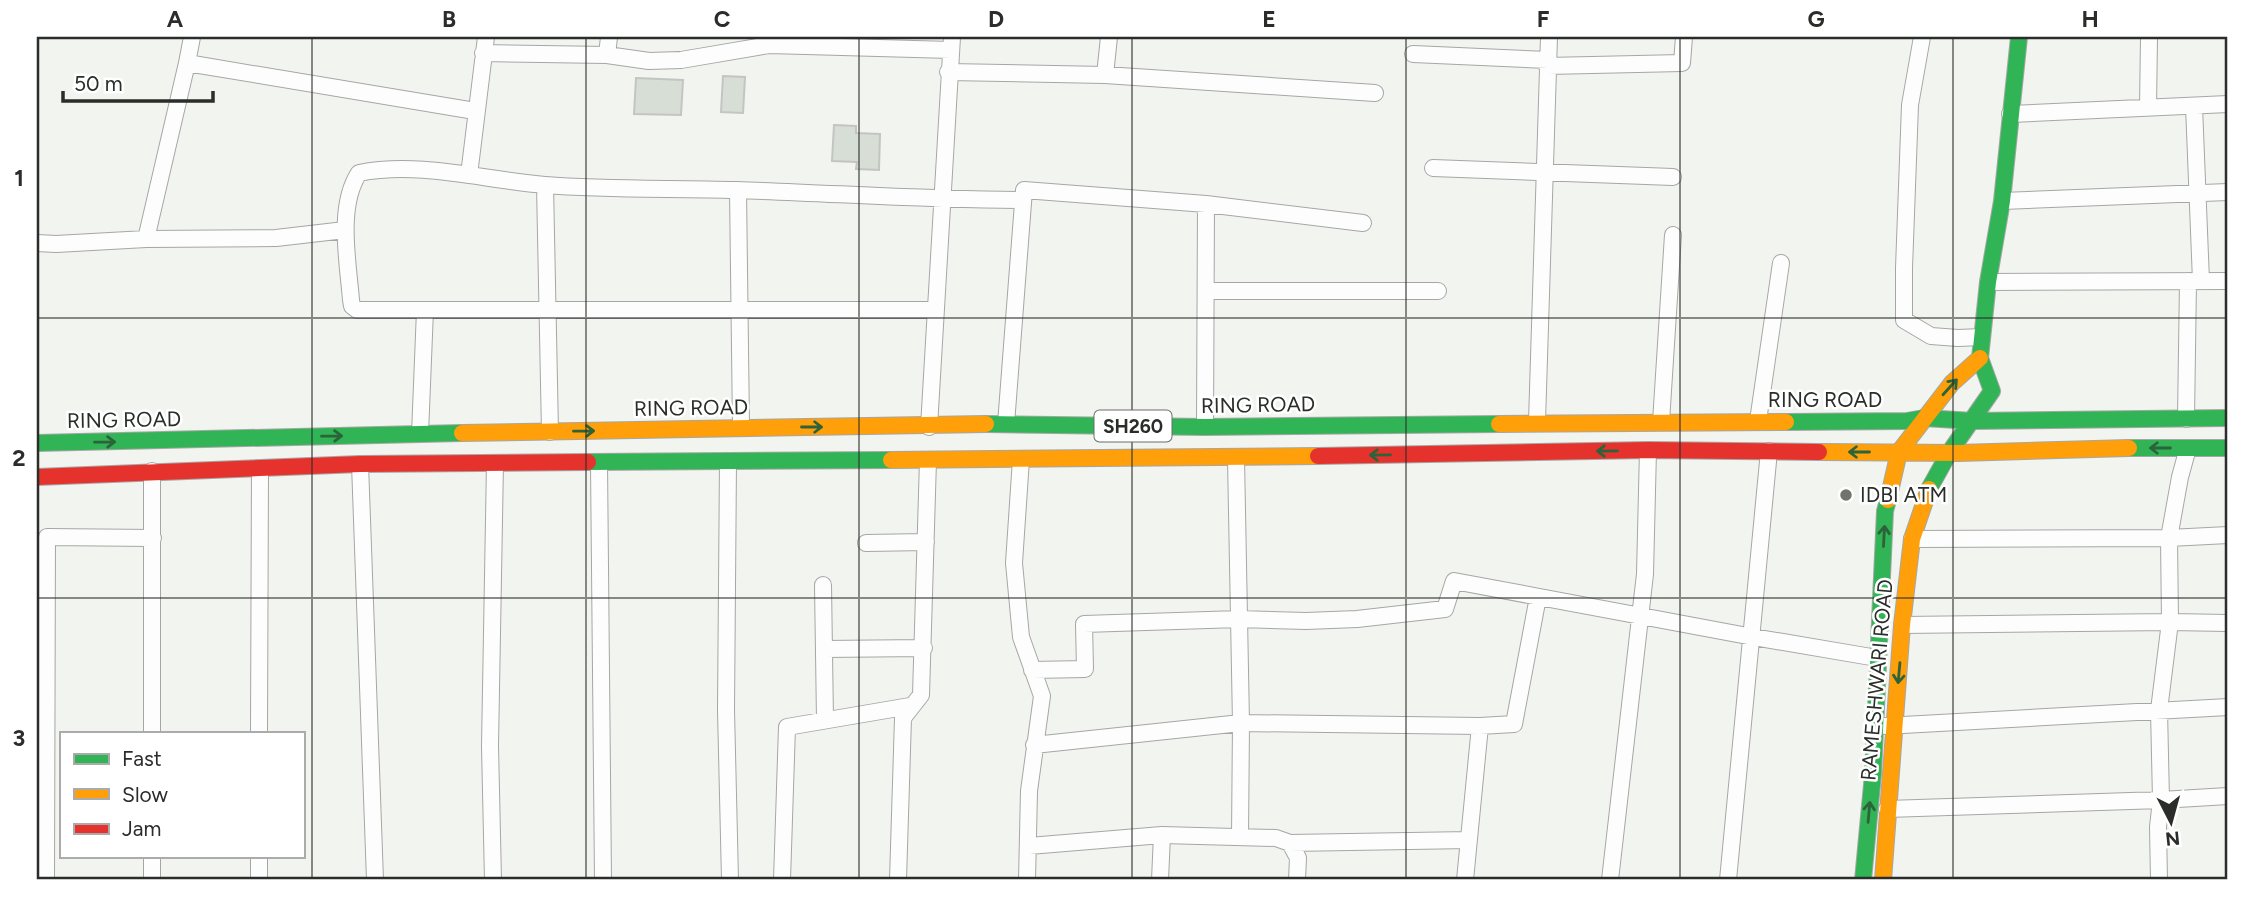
<svg xmlns="http://www.w3.org/2000/svg" width="2265" height="917" font-family="Figtree,sans-serif">
	<style>
		.building { fill: #d7ded5; stroke: #c3c5c2; stroke-width: 2 }
		.lines { fill: none; stroke-linecap: round; stroke-linejoin: round }
		.street-casing { stroke: #a6a7a5; stroke-width: 18 }
		.fast-casing { stroke: #a6a7a5; stroke-width: 18 }
		.slow-casing { stroke: #a6a7a5; stroke-width: 18 }
		.jam-casing { stroke: #a6a7a5; stroke-width: 18 }
		.street { stroke: #fdfdfd; stroke-width: 16 }
		.fast { stroke: #30b455; stroke-width: 16 }
		.slow { stroke: #ff9f0a; stroke-width: 16 }
		.jam { stroke: #e5322d; stroke-width: 16 }
		.oneway { stroke: #2d633b }
		.grid { fill: none; stroke: #2b2d2a; stroke-width: 2; stroke-opacity: 0.55 }
		.poi-dot { fill: #71736f; stroke: #fff; stroke-width: 2.5 }
		.labels { text-anchor: middle; stroke-width: 5; stroke-linejoin: round; paint-order: stroke }
		.shield { fill: #fff; stroke: #6b6c6a; stroke-width: 2 }
		.shield-label { font-size: 19px; font-weight: bold; fill: #2b2d2a }
		.street-label { font-size: 21px; fill: #2b2d2a; stroke: #fff }
		.poi-label { font-size: 21px; fill: #2b2d2a; stroke: #fff; text-anchor: start }
		.neatline { fill: none; stroke: #2b2d2a; stroke-width: 2.5 }
		.grid-label { font-size: 23px; text-anchor: middle; font-weight: bold; fill: #2b2d2a }
	</style>
	<rect width="100%" height="100%" fill="#f2f4f0"/>
	<path class="building" d="M723,76L745,77L743,113L721,112Z
		M636,78L683,80L681,115L634,114Z
		M834,125L856,126V133L880,134L879,170L856,169L857,162L832,161Z"/>
	<g class="lines">
		<g class="street-casing">
			<path id="street" d="M192,37L187,63L475,111
				M1922,37L1910,105L1904,268V320L1931,336L1958,338L1982,337
				M483,53L607,55L609,37
				M1413,54L1548,60
				M607,55L649,61L681,60L769,45L951,50
				M1547,66L1682,63L1684,37
				M948,72L1105,75L1375,93
				M1105,75L1109,37
				M2194,106L2201,281
				M2148,108L2149,37
				M2010,114L2228,104
				M1433,168L1673,177
				M469,175L486,37
				M545,185L550,432
				M738,190L741,427
				M2002,201L2228,192
				M1206,204L1363,223
				M146,239L276,238L345,230
				M37,243L56,244L146,239L187,63
				M1988,282L2228,281
				M1206,291H1438
				M936,310H357L352,306L351,300C348,262 337,206 359,173C420,161 484,180 545,185C608,190 673,188 736,190C832,193 927,200 1023,200
				M2186,419L2188,281
				M1758,421L1781,263
				M1537,422L1549,37
				M1661,422L1673,235
				M1006,424L1024,190L1206,204L1205,427
				M929,427L952,37
				M420,434L425,310
				M1021,459L1014,563L1021,637L1042,696L1029,791L1027,880
				M728,461L726,710L730,880
				M599,463L603,880
				M360,464L375,880
				M152,471V733
				M1912,539L2169,538L2180,477L2188,448
				M866,543L926,542
				M823,585L825,720
				M1902,625L2170,622L2228,623
				M824,649L924,648
				M1032,670L1085,669L1084,624L1239,619L1306,621L1357,619L1445,609L1454,581L1753,637L1877,658
				M1480,726L1514,724L1538,597
				M1885,726L2228,707
				M259,733L260,468
				M1034,745L1241,723L1236,458
				M1887,809L2161,800L2159,710L2170,622L2169,538L2228,535
				M1240,837L1241,723L1480,726L1465,880
				M1290,843L1469,840
				M1029,846L1162,835
				M46,880L47,537L153,538
				M152,880V856
				M259,880V856
				M493,880L490,746L495,463
				M782,880L787,727L910,706
				M898,880L903,718L921,695L928,460
				M1160,880L1162,835L1276,838L1290,843L1298,858L1297,880
				M1610,880L1645,574L1648,450
				M1728,880L1769,451
				M2159,880L2158,827L2161,800L2228,796"/>
		</g>
		<g class="fast-casing">
			<path id="fast" d="M1786,422L1907,421L1924,418L1973,421L2228,418
				M986,424L1205,427L1499,424
				M37,443L462,433
				M2129,448H2228
				M588,462L891,460
				M1929,489L1949,453L1992,391L1980,358L1988,282L2002,201L2019,37
				M1863,880L1873,774L1885,511L1888,500"/>
		</g>
		<g class="slow-casing">
			<path id="slow" d="M1499,424L1786,422
				M462,433L986,424
				M1819,452L1959,453L2129,448
				M891,460L1318,456
				M1888,500L1899,452L1952,383L1980,358
				M1883,880L1902,625L1912,539L1929,489"/>
		</g>
		<g class="jam-casing">
			<path id="jam" d="M1318,456L1648,450L1819,452
				M37,477L360,464L588,462"/>
		</g>
		<use href="#street" class="street"/>
		<use href="#fast" class="fast"/>
		<use href="#slow" class="slow"/>
		<use href="#jam" class="jam"/>
	</g>
	<defs><path id="oneway-shaft" d="M-6 0H5M1.5-3L5.5 0L1.5 3" fill="none" stroke-width="1.6" stroke-linecap="round" stroke-linejoin="round" transform="scale(1.75)"/></defs>
	<g class="oneway">
		<use href="#oneway-shaft" transform="translate(1950 387) rotate(-48)"/>
		<use href="#oneway-shaft" transform="translate(812 427)"/>
		<use href="#oneway-shaft" transform="translate(584 431) rotate(-1)"/>
		<use href="#oneway-shaft" transform="translate(332 436) rotate(-1)"/>
		<use href="#oneway-shaft" transform="translate(105 442) rotate(-1)"/>
		<use href="#oneway-shaft" transform="translate(2160 448) rotate(180)"/>
		<use href="#oneway-shaft" transform="translate(1607 451) rotate(179)"/>
		<use href="#oneway-shaft" transform="translate(1859 452) rotate(-180)"/>
		<use href="#oneway-shaft" transform="translate(1380 455) rotate(179)"/>
		<use href="#oneway-shaft" transform="translate(1884 536) rotate(-87)"/>
		<use href="#oneway-shaft" transform="translate(1899 673) rotate(95)"/>
		<use href="#oneway-shaft" transform="translate(1869 812) rotate(-85)"/>
	</g>
	<path class="grid" d="M312,37V880M586,37V880M859,37V880M1132,37V880M1406,37V880M1680,37V880M1953,37V880M37,318H2228M37,598H2228"/>
	<circle class="poi-dot" cx="1846" cy="495" r="7"/>
	<g class="labels">
		<rect class="shield" x="1094.5" y="410.5" width="77" height="31" rx="5"/>
		<g class="shield-label">
			<text x="1133" y="433">SH260</text>
		</g>
		<g class="street-label">
			<text x="1825" y="407">RING ROAD</text>
			<text transform="translate(1258 405) rotate(-1)" y="7">RING ROAD</text>
			<text transform="translate(691 408) rotate(-1)" y="7">RING ROAD</text>
			<text transform="translate(124 420) rotate(-1)" y="7">RING ROAD</text>
			<text transform="translate(1877 680) rotate(-85)" y="7">RAMESHWARI ROAD</text>
		</g>
		<g class="poi-label">
			<text x="1860" y="502">IDBI ATM</text>
		</g>
	</g>
	<rect width="2265" height="917" fill="none" stroke="#ffffff" stroke-width="77"/>
	<rect x="60" y="732" width="245" height="126" fill="#ffffff" stroke="#aaabaa" stroke-width="2"/>
	<rect x="74" y="754" width="35" height="10" fill="#30b455" stroke="#aaabaa" stroke-width="2"/>
	<text x="122" y="766" font-size="21" fill="#2b2d2a">Fast</text>
	<rect x="74" y="789" width="35" height="10" fill="#ff9f0a" stroke="#aaabaa" stroke-width="2"/>
	<text x="122" y="802" font-size="21" fill="#2b2d2a">Slow</text>
	<rect x="74" y="824" width="35" height="10" fill="#e5322d" stroke="#aaabaa" stroke-width="2"/>
	<text x="122" y="836" font-size="21" fill="#2b2d2a">Jam</text>
	<g transform="translate(2171 822) rotate(174)" stroke="#ffffff" stroke-width="5" paint-order="stroke">
	<path d="M0-5L12 26L0 18L-12 26Z" fill="#2b2d2a"/>
	<text y="-10" font-size="19" font-weight="bold" text-anchor="middle" fill="#2b2d2a">N</text>
	</g>
	<path d="M63 91v10h150v-10" fill="none" stroke="#2b2d2a" stroke-width="3.5"/>
	<text x="74" y="91" font-size="21" fill="#2b2d2a" stroke="#ffffff" stroke-width="5" paint-order="stroke">50 m</text>
	<rect x="38" y="38" width="2188" height="840" class="neatline"/>
	<g class="grid-label">
		<text x="175" y="27">A</text>
		<text x="449" y="27">B</text>
		<text x="722" y="27">C</text>
		<text x="996" y="27">D</text>
		<text x="1269" y="27">E</text>
		<text x="1543" y="27">F</text>
		<text x="1816" y="27">G</text>
		<text x="2090" y="27">H</text>
		<text x="19" y="186">1</text>
		<text x="19" y="466">2</text>
		<text x="19" y="746">3</text>
	</g>
</svg>
